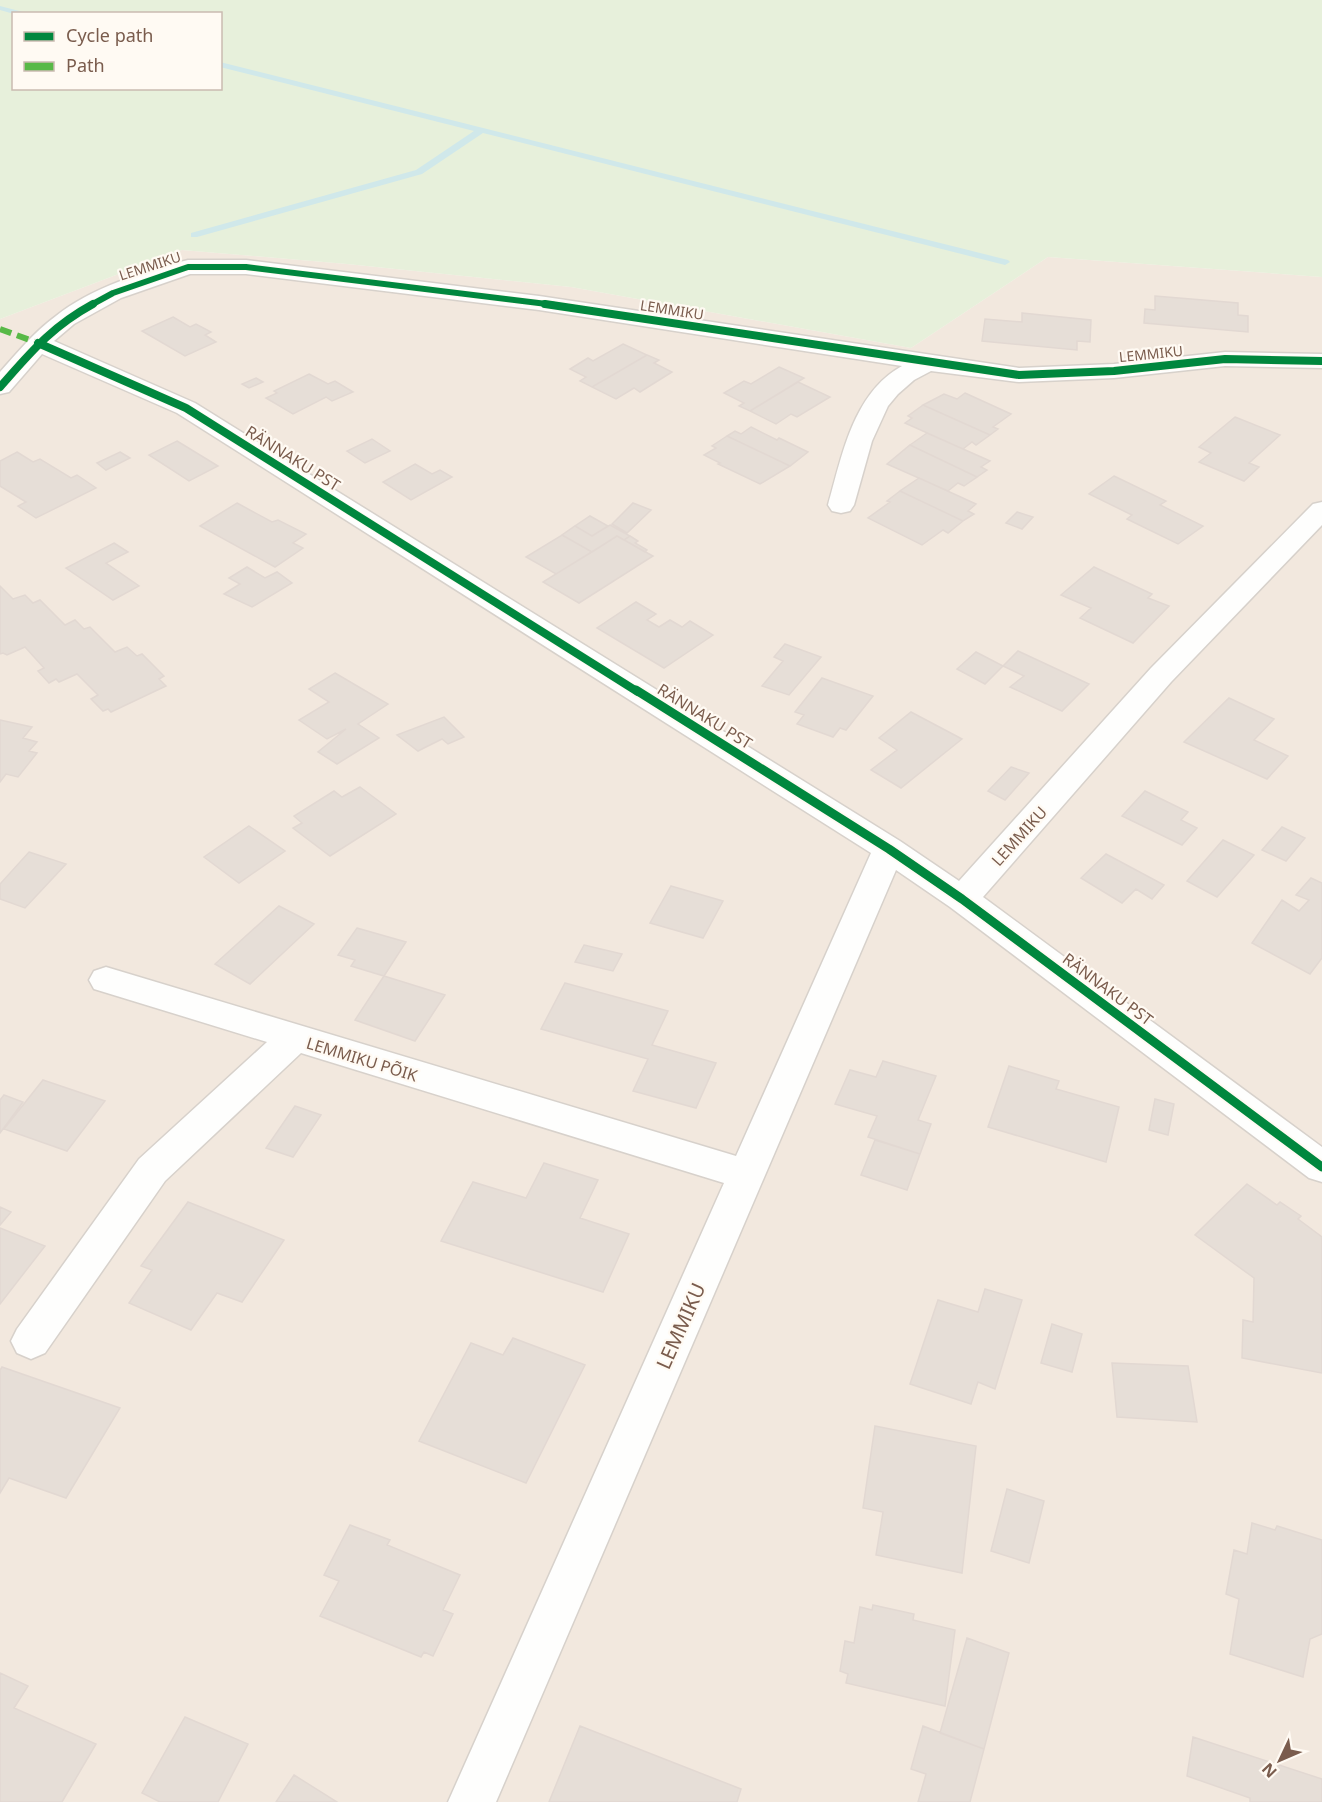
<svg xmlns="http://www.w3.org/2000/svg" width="1322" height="1802" font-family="'Noto Sans',sans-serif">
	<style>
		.residential { fill: #f2e8de }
		.green { fill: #e7f0db; fill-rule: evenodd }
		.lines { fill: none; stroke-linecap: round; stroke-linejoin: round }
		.stream { fill: #d0e8ea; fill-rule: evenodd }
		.building { fill: #e6ded7; stroke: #e2d8d2; stroke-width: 1.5 }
		.minor-casing { stroke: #d7d1cb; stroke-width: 3 }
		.minor { fill: #fefefd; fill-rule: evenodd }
		.quiet { stroke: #58b947; stroke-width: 6; stroke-dasharray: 12 6; stroke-linecap: butt }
		.cycleway-far2-casing { stroke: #fffaf3; stroke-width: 8 }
		.cycleway-far1-casing { stroke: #fffaf3; stroke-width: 10 }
		.cycleway-casing { stroke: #fffaf3; stroke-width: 13 }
		.cycleway-far2 { stroke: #00873e; stroke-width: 6 }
		.cycleway-far1 { stroke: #00873e; stroke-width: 8 }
		.cycleway { stroke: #00873e; stroke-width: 9 }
		.labels { text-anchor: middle; stroke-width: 4.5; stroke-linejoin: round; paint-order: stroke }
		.far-street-label { font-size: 14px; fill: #7a5c4d; stroke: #fffaf3 }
		.street-label { font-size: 16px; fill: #7a5c4d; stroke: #fffaf3 }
		.near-street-label { font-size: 20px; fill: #7a5c4d; stroke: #fffaf3 }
	</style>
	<rect width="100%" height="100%" fill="#f9f5f0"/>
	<path class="residential" d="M182,250L347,264L571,287L911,348L1048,257L1322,277V1802H0V319Z"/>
	<path class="green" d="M0,0H1322V277L1048,257L911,348L571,287L347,264L182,250L0,319ZM14,14H220V88H14Z"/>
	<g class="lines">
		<path class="stream" d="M0,6L23,12V14H14L0,10Z
			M220,62L1008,260L1010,262L1005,265L483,133L422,174L197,237H191V233L416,170L474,131L220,67Z"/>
	</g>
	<path class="building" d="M1155,296L1238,303V315L1248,316V332L1144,323L1145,309L1155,310Z
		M1022,313L1091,320L1090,342L1077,341V350L982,341L985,319L1022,322Z
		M173,317L190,327L196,324L211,332L205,335L216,342L185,356L142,331Z
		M623,344L647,355L592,387L580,381L586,377L570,369L588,358L593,361Z
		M647,355L659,360L654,363L672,372L640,392L634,388L616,399L592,387Z
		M779,367L804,378L750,411L739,406L744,403L724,393L744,381L751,384Z
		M309,374L328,384L335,381L353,392L332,401L326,397L293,414L266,398L277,393L274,391Z
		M256,378L263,382L249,388L242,384Z
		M798,382L830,397L797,417L791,414L776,424L750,411Z
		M965,393L1011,414L993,427L998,429L990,435L923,405L944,394L957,399Z
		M923,405L990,435L976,445L972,442L963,449L905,423L912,418L908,416Z
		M1235,417L1280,435L1249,463L1259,467L1244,481L1199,462L1211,453L1199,447Z
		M751,427L777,440L779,438L808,452L790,466L727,436L735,431L741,434Z
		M927,433L990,461L981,467L987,470L977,477L910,445Z
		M727,436L790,466L760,484L718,464L720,463L704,455L716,448L712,446Z
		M372,439L390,451L365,463L347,451Z
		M177,441L218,466L189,481L149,455Z
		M910,445L977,477L964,486L958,483L948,491L887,464Z
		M17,452L33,462L40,459L71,478L77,475L96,488L36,518L18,506L26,502L0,486V461Z
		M120,452L130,458L106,470L97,463Z
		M415,464L432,474L440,470L452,477L411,500L383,482Z
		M1114,476L1166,501L1160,505L1203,526L1178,544L1127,519L1132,515L1089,494Z
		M919,478L976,504L968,511L974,514L963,521L900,491Z
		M900,491L963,521L948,533L943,530L922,545L868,518L890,502L887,501Z
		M237,503L272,522L278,520L306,534L293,543L303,548L275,567L200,526Z
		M633,503L651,510L627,533L612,524Z
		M1017,512L1033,517L1022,529L1006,523Z
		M590,516L608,526L592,536L575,526Z
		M610,525L630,536L624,540L617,536L592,552L562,535L575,526L592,536Z
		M562,535L592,552L556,574L526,557Z
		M617,536L653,556L579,603L543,582Z
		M630,536L638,541L635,543L647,550L645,552L624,540Z
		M114,543L128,552L106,563L139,586L113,600L66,568Z
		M247,567L265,578L277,572L292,583L252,607L224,594L240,584L229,578Z
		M1094,567L1152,594L1148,598L1169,606L1133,643L1080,618L1091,608L1061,595Z
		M0,586L13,599L25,595L33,603L40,600L65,625L75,620L84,629L90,627L115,652L127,647L137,656L142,654L164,676L159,679L166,686L111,712L108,709L103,711L91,699L98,695L77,674L59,682L56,679L49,683L38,671L44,668L25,647L7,655L3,653L0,654Z
		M636,602L656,614L647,620L659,627L670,620L682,627L690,621L713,635L664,668L597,628Z
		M785,644L821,657L789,695L762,686L783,661L774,657Z
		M1018,651L1089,684L1062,711L1010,687L1024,676L1003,666Z
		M976,652L1003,666L985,684L957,669Z
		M335,673L388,704L358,724L379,738L337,764L318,752L346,729L327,739L299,720L329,702L309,689Z
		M822,678L873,696L846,730L840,728L833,737L797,724L804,715L795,712Z
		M1229,698L1274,719L1254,740L1288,756L1267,779L1184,742Z
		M911,712L962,739L901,788L871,770L897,750L879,738Z
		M444,717L464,737L448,744L442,739L418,751L397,735Z
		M0,720L32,727L23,738L37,742L29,751L37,753L18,777L6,774L0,782Z
		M1011,767L1029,773L1005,800L988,791Z
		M360,787L396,814L330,856L293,828L302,823L294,816L334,791L342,797Z
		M1145,791L1188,812L1181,820L1197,828L1182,845L1122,816Z
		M249,826L285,851L239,883L204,857Z
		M1282,827L1305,838L1286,861L1262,850Z
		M1223,840L1254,855L1217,897L1187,881Z
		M29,852L66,864L25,908L0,899V884Z
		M1106,854L1164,885L1152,899L1136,889L1122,903L1081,878Z
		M1311,878L1322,883V958L1310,974L1252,943L1282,900L1299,911L1309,900L1296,895Z
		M671,886L723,901L703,938L650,923Z
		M279,906L314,924L250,984L215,964Z
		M357,928L406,942L384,976L351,966L355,960L338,955Z
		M584,945L622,954L613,971L575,962Z
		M384,976L445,995L415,1041L355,1020Z
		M565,983L668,1011L652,1045L716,1063L696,1108L633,1091L648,1059L541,1029Z
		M883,1061L936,1076L918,1120L931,1124L920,1154L868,1137L877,1116L835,1104L850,1070L876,1077Z
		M1009,1066L1059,1081L1056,1089L1119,1107L1106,1162L988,1127Z
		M43,1080L105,1101L67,1151L4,1129Z
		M4,1095L23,1102L0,1133V1100Z
		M1155,1099L1174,1104L1168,1135L1149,1130Z
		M295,1106L321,1115L293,1157L266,1148Z
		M875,1140L920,1154L907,1190L861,1175Z
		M544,1163L598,1180L580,1218L629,1234L603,1292L441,1241L473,1182L526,1198Z
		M1247,1184L1277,1205L1280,1202L1301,1216L1298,1219L1322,1237V1373L1242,1358L1243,1320L1253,1322L1254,1278L1195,1235Z
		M188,1202L284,1240L242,1302L217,1293L191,1330L129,1303L152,1270L141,1266Z
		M0,1207L11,1212L0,1225Z
		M0,1228L45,1246L0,1304Z
		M985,1289L1022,1300L995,1389L978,1382L971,1404L910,1384L938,1300L978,1312Z
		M1052,1324L1082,1334L1072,1372L1041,1363Z
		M513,1338L585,1365L526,1483L419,1441L471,1343L503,1355Z
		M1112,1363L1188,1366L1197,1422L1117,1417Z
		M2,1367L120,1408L66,1498L9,1478L0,1493V1370Z
		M875,1426L976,1446L962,1573L876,1555L883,1512L863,1508Z
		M1007,1489L1044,1501L1029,1563L991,1551Z
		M1252,1523L1275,1530L1277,1526L1322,1540V1634L1310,1639L1303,1677L1230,1654L1239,1599L1226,1594L1234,1550L1247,1554Z
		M350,1525L390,1540L387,1545L460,1575L443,1610L453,1614L433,1656L424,1652L421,1657L320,1616L339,1581L324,1575Z
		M873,1605L914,1614L913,1620L955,1630L945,1706L846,1683L848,1674L840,1671L845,1641L854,1643L860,1607L872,1610Z
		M967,1638L1009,1653L984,1749L940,1733Z
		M0,1673L28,1686L14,1708L96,1744L62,1802H0Z
		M185,1717L248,1744L218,1802H160L142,1793Z
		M580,1726L741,1789L737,1802H549Z
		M923,1726L984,1749L970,1802H918L926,1774L911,1769Z
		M1193,1737L1322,1779V1802H1250V1798L1187,1776Z
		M294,1775L337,1802H276Z"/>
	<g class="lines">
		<g class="minor-casing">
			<path id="minor" d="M188,260H246L539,296L1019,368L1114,364L1225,352L1322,354V368L1225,366L1114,378L1019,382L931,371L914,380L898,394L888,406L872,441L854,505L850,511L841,513L832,511L828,505C842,456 853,393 902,366L539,310L246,274H190L121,298L74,324L54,341L195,403L900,841L959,881L1151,668L1313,504L1322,502V525L1171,682L983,897L1322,1147V1182L1309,1178L950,907L896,870L496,1802H448L724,1183L301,1053L165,1181L45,1353L31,1359L17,1353L11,1341L17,1329L139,1159L267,1042L94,989L89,980L94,971L106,967L736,1156L871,853L177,413L42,354L9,392L0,394V372C18,352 34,332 56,316C89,289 146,270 188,260Z"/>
		</g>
		<use href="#minor" class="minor"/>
		<path class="quiet" d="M0,329L38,343"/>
		<g class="cycleway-far2-casing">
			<path id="cycleway-far2" d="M91,305L113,293L188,267H246L555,305"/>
		</g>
		<g class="cycleway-far1-casing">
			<path id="cycleway-far1" d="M545,304L1019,375L1114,371L1225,359L1322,361
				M38,343L186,408L638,692
				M0,387C31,352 51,327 93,304"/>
		</g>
		<g class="cycleway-casing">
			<path id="cycleway" d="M636,690L889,849L962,899L1322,1167"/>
		</g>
		<use href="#cycleway-far2" class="cycleway-far2"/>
		<use href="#cycleway-far1" class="cycleway-far1"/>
		<use href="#cycleway" class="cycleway"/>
	</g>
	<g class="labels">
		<g class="far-street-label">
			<text transform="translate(150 266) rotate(-18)" y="5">LEMMIKU</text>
			<text transform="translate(672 310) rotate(9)" y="5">LEMMIKU</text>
			<text transform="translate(1151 354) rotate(-6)" y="5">LEMMIKU</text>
		</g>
		<g class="street-label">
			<text transform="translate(293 458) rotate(32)" y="6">RÄNNAKU PST</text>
			<text transform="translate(705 716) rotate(32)" y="6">RÄNNAKU PST</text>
			<text transform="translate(1019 836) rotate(-48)" y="6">LEMMIKU</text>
			<text transform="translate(1108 989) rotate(37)" y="6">RÄNNAKU PST</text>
			<text transform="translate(362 1059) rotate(17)" y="6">LEMMIKU PÕIK</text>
		</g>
		<g class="near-street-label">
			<text transform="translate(681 1326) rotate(-66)" y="7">LEMMIKU</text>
		</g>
	</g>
	<rect x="12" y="12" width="210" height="78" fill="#fffaf3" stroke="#cabbb1" stroke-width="1.5"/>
	<rect x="24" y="32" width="30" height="9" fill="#00873e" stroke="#cabbb1" stroke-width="1.5"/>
	<text x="66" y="42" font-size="18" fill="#7a5c4d">Cycle path</text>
	<rect x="24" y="62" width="30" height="9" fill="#58b947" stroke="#cabbb1" stroke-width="1.5"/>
	<text x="66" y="72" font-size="18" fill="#7a5c4d">Path</text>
	<g transform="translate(1280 1760) rotate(226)" stroke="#fffaf3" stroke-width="4.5" paint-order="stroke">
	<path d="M0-4.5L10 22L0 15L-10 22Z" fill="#7a5c4d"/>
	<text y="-9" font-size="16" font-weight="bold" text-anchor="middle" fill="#7a5c4d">N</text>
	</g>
</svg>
